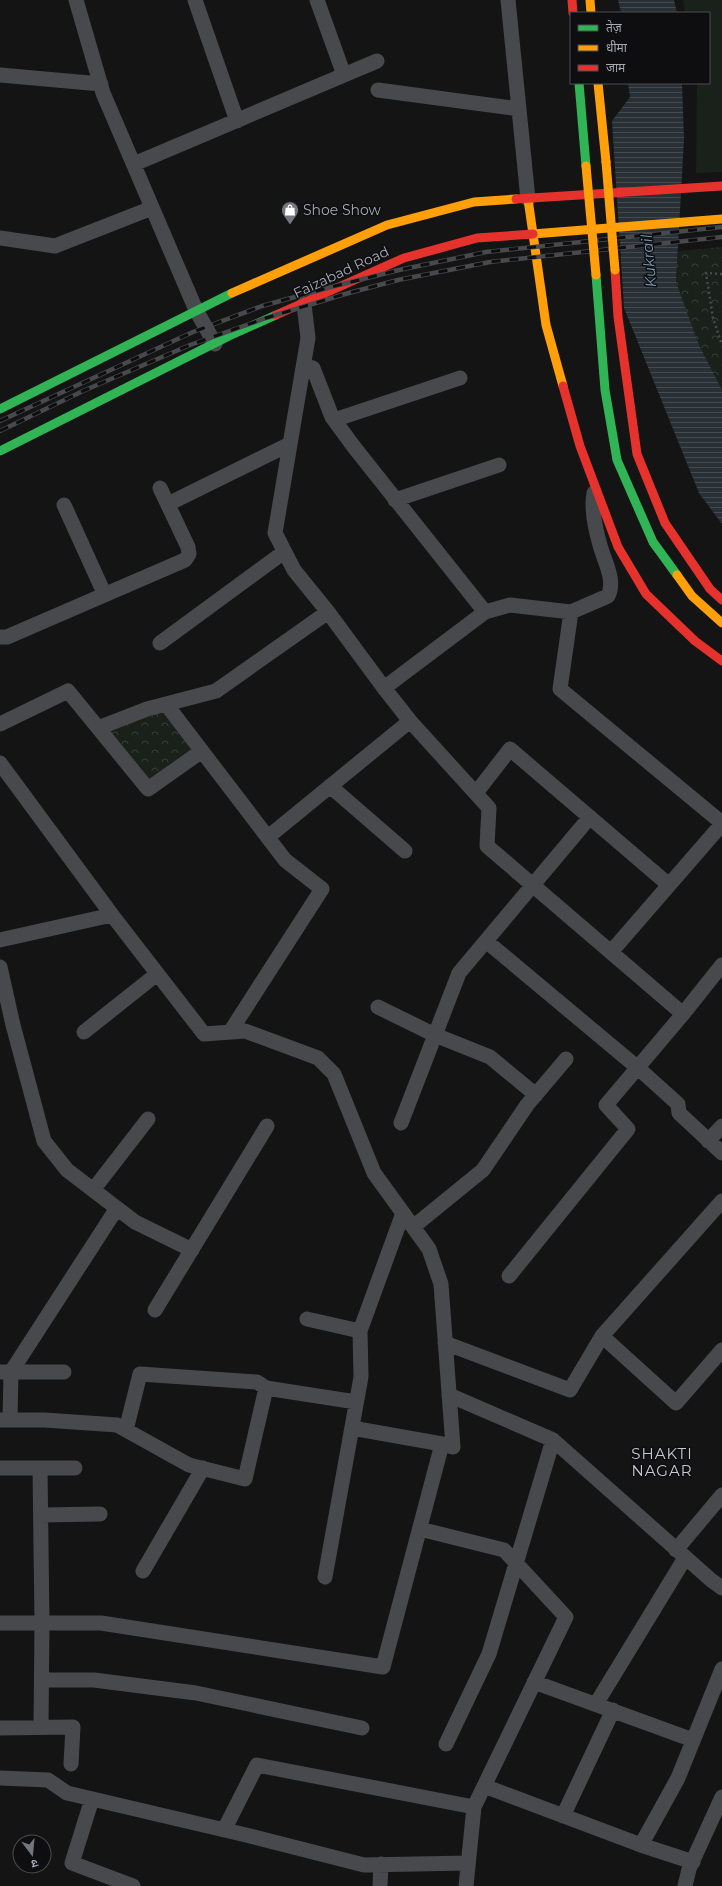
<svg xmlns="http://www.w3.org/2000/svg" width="722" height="1886" font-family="Montserrat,'Noto Sans Devanagari',sans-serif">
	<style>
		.green { fill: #1a211b }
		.park { fill: url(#park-crowns) }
		.water { fill: url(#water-rules) }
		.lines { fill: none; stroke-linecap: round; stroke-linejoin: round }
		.path { stroke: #4a4b4f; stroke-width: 2.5; stroke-dasharray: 2 3; stroke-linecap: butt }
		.street { stroke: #48494d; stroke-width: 15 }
		.fast { stroke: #30b455; stroke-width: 9 }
		.slow { stroke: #ff9f0a; stroke-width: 9 }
		.jam { stroke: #e5322d; stroke-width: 9 }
		.rail-casing { stroke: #48494c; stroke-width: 4.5 }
		.rail { stroke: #0e0e10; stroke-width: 3; stroke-dasharray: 9; stroke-linecap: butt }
		.slow-bridge { stroke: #ff9f0a; stroke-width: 9 }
		.labels { text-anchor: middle; stroke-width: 3; stroke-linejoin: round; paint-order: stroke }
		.poi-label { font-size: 14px; fill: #a5aab5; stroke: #0e0e10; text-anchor: start }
		.street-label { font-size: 14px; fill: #a5aab5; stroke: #0e0e10 }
		.water-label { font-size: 15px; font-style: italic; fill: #7c98b0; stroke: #0e0e10 }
		.neighbourhood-label { font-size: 15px; letter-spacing: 1px; fill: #c6c9d1; stroke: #0e0e10 }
	</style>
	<defs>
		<pattern id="park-crowns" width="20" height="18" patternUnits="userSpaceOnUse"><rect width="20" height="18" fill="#1a211b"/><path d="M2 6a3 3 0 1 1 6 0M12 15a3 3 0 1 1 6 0" fill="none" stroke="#383f3a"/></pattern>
		<pattern id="water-rules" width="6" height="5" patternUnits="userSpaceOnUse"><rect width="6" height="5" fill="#282f35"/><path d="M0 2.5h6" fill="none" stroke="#444a50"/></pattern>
	</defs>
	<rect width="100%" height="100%" fill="#141414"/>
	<path class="green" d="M683,0H722V172L696,173L697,83H709V13H685Z"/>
	<path class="park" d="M722,247V390L699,345L676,282L678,251Z
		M164,708L197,750L150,785L106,729Z"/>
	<path class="water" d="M618,0H674L677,13H621Z
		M628,83H682L684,139L676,282L699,345L722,390V524L699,493L624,308L612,121L630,97Z"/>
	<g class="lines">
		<path class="path" d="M722,274L706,273L713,318L722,345"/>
		<path class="street" d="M76,0L103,93L196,310L215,344
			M195,0L237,121
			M317,0L344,75
			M508,0L528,199
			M0,75L101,84
			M378,90L519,109
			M134,164L377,61
			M0,238L55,246L152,208
			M304,304L308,338L275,533L294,570L328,612L384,688L410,721L489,808L487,846L683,1014
			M304,365L313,368L332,417L354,447L485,612
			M334,420L460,378
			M395,500L499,465
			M168,504L290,444
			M64,505L104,593
			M571,612L560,689L722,823
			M0,637H7L185,560L189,554L188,547L160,488
			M160,643L284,552
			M384,688L485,612L510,605L571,612L608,596C616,580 604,561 600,545C595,528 591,510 594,493
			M166,704L285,860L322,889L230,1032
			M0,724L68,691L148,789L202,751
			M98,728L147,709L216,691L328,612
			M0,763L112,915L204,1034L245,1031L318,1058L334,1074L374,1173L429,1249L441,1284L453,1447L442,1444L383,1667L101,1623H0
			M330,786L405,851
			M476,793L510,749L669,885
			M268,837L410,721
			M0,940L112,915
			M486,941L638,1068L678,1104L679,1113L722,1153
			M611,952L722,824
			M0,967L13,1025L44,1141L67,1170L135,1222L192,1250
			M378,1007L435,1035L490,1057L536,1095
			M84,1032L157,974
			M401,1123L459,973L590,817
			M708,1141L722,1126
			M93,1190L148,1119
			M413,1227L483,1170L527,1105L566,1059
			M509,1276L628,1129L606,1105L683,1014L722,965
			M155,1310L267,1126
			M307,1319L360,1331
			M602,1336L676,1403L722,1350
			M445,1343L570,1390L602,1336L722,1201
			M0,1372H64
			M449,1395L553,1440L711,1580L722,1588
			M0,1420H45L117,1425L189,1465L245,1479L266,1388L356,1402
			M10,1420L11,1372L117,1208
			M352,1428L442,1444
			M126,1430L140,1374L257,1382L266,1388
			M0,1468H75
			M40,1468L42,1623L41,1727
			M41,1515L100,1514
			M420,1529L504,1550L566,1617L474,1807L466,1886
			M676,1550L722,1495
			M143,1571L203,1468
			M325,1577L361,1377L360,1331L403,1213
			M42,1680H94L196,1693L362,1728
			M534,1682L693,1740
			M596,1704L685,1558
			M0,1728L73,1727L71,1764
			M446,1744L489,1654L553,1440
			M0,1778L48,1780L67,1793L246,1835L364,1865L468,1863
			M484,1786L641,1845L693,1862
			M92,1799L72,1863L133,1886
			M563,1816L613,1710
			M224,1830L257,1765L474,1807
			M641,1845L678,1778L722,1669
			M380,1886L381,1864
			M685,1886L689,1869L722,1797"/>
		<path class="fast" d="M579,83L586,166
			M596,275L605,390L617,460L653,542L677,575
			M0,409L232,293
			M0,451L229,336L276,315"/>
		<path class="slow" d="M590,0L591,13
			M598,83L606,162
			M528,199L546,325L563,386
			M533,234L722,219
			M232,293L387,225L474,202L516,199
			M677,575L692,596L722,623"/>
		<path class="jam" d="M572,0L573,13
			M516,199L722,186
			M615,270L618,317L637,454L665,523L710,589L722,600
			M276,315L404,258L477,238L533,234
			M563,386L580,446L618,547L646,594L695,641L722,661"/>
		<g class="rail-casing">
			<path id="rail" d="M0,421L193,332L262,306L331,287L399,270L486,252L722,227
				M0,431L83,391L190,345L266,318L345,294L398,280L490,262L722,237"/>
		</g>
		<use href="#rail" class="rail"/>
		<path class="slow-bridge" d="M606,162L615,270
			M586,166L596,275"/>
	</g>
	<defs>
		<g id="shop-pin" transform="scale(0.9)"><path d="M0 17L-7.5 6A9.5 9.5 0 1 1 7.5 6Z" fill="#72767d" stroke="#0e0e10"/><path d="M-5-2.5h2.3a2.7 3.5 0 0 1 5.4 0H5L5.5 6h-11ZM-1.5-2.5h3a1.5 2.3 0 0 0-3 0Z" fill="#fff"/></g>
	</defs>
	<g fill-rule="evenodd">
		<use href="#shop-pin" x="290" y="210"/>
	</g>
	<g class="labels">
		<g class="poi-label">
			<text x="303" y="215">Shoe Show</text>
		</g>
		<g class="street-label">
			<text transform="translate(341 272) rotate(-25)" y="5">Faizabad Road</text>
		</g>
		<g class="water-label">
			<text transform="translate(649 261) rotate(-95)" y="5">Kukrail</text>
		</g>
		<g class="neighbourhood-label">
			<text x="662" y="1459">SHAKTI<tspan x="662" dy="17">NAGAR</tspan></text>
		</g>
	</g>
	<rect x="570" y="12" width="140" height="72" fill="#0e0e10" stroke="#4a4c52"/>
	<rect x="578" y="25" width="20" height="6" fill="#30b455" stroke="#4a4c52"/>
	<text x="606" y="32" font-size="12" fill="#a5aab5">तेज़</text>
	<rect x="578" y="45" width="20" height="6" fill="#ff9f0a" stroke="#4a4c52"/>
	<text x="606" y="52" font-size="12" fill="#a5aab5">धीमा</text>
	<rect x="578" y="65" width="20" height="6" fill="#e5322d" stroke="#4a4c52"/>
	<text x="606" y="72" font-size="12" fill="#a5aab5">जाम</text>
	<g transform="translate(32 1854) rotate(164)"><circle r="19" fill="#0e0e10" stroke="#4a4c52"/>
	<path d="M0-3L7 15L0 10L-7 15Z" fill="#72767d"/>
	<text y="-6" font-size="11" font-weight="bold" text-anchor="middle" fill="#a5aab5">उ</text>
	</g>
</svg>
